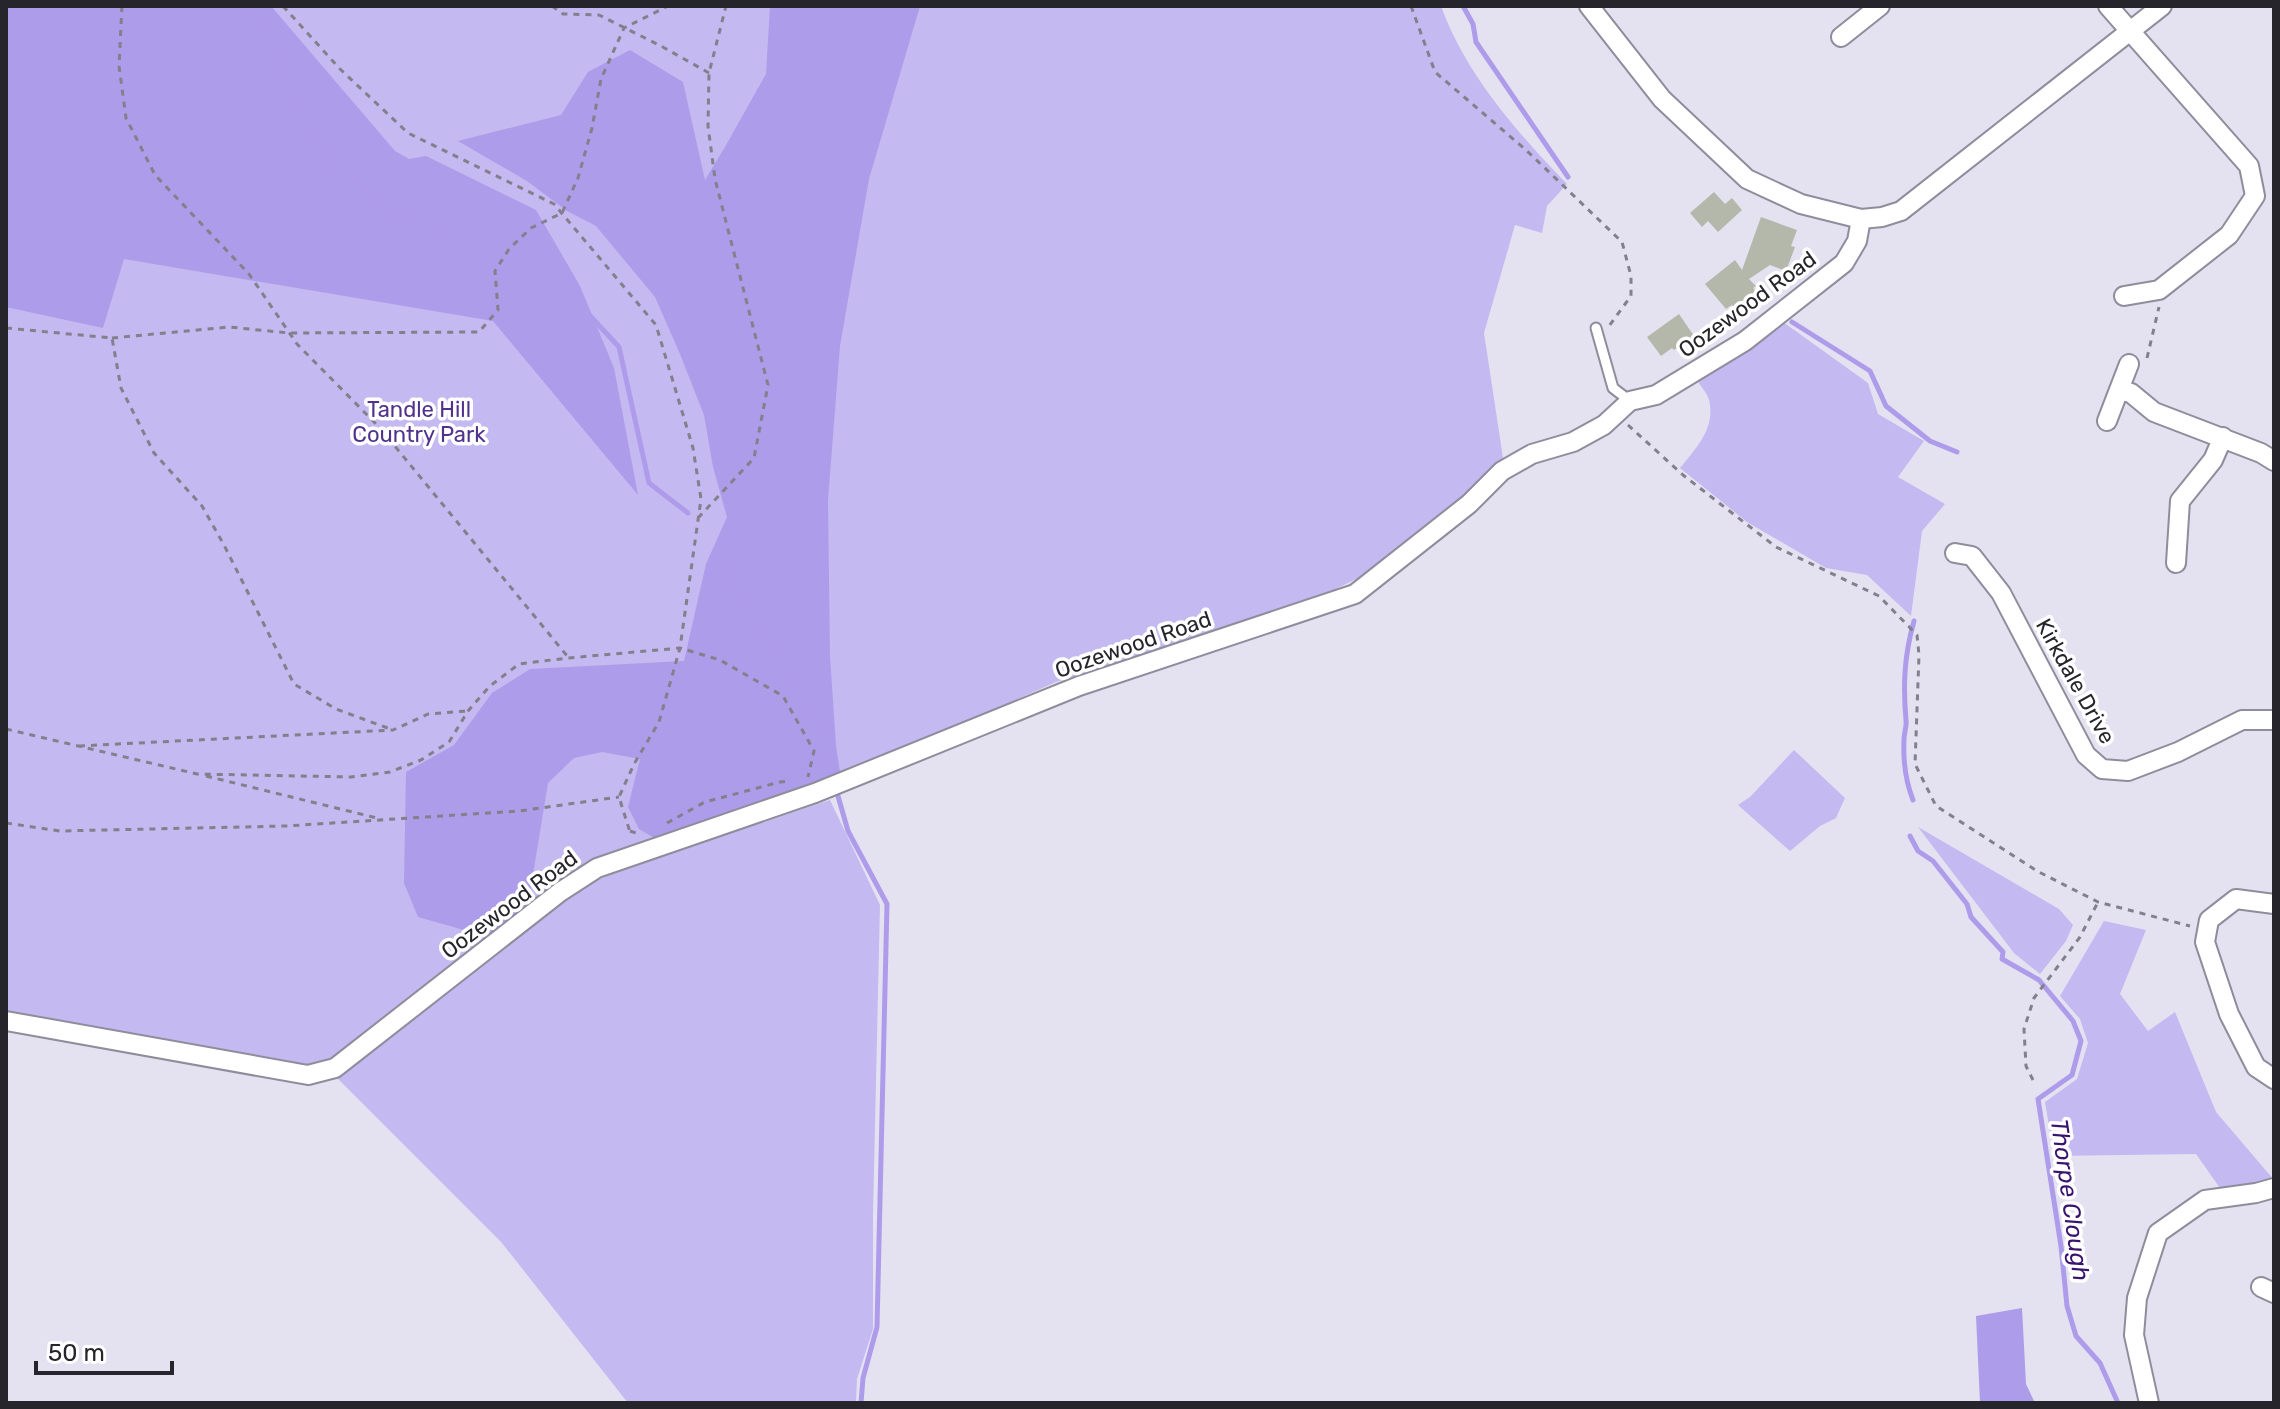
<svg xmlns="http://www.w3.org/2000/svg" width="2280" height="1409" font-family="Rubik,sans-serif">
	<style>
		.green { fill: #c4b9f1 }
		.forest { fill: #ad9cea }
		.lines { fill: none; stroke-linecap: round; stroke-linejoin: round }
		.stream { stroke: #ae9ceb; stroke-width: 5 }
		.building { fill: #b4b8aa }
		.service-casing { stroke: #8f8c9b; stroke-width: 13 }
		.minor-casing { stroke: #8f8c9b; stroke-width: 22 }
		.path { stroke: #82808b; stroke-width: 3; stroke-dasharray: 6 6; stroke-linecap: butt }
		.service { stroke: #fff; stroke-width: 9 }
		.minor { stroke: #fff; stroke-width: 18 }
		.labels { text-anchor: middle; stroke-width: 7; stroke-linejoin: round; paint-order: stroke }
		.street-label { font-size: 22px; fill: #26252b; stroke: #fff }
		.park-label { font-size: 22px; fill: #50328d; stroke: #fff }
		.water-label { font-size: 24px; font-style: italic; fill: #38146f; stroke: #fff }
	</style>
	<rect width="100%" height="100%" fill="#e4e2f1"/>
	<path class="green" d="M6,6H1441C1466,75 1517,132 1567,184L1547,206L1542,233L1515,225L1484,333L1503,458L1499,468L1377,569L1321,596L1056,682L813,790L633,848L335,1058L321,1065L297,1066L6,1015Z
		M1783,322L1868,383L1878,414L1924,441L1898,477L1945,504L1922,531L1911,616L1867,575L1826,568L1747,522L1680,468C1696,448 1716,428 1709,400C1707,393 1700,385 1696,379Z
		M1794,750L1845,798L1836,818L1820,826L1790,851L1738,805L1750,797Z
		M830,800L880,905L873,1214V1329L857,1379L856,1403H628L502,1243L335,1076L590,883L645,861Z
		M1918,827L2059,909L2073,925L2066,941L2040,974L2014,953Z
		M2104,921L2146,930L2120,994L2148,1031L2175,1012L2216,1112L2274,1180V1183L2220,1188L2196,1154L2054,1156L2045,1102L2077,1079L2088,1043L2080,1019L2060,996Z"/>
	<path class="forest" d="M6,6H271L395,151L409,159L426,156L536,210L580,286L614,368L638,495L493,321L124,259L103,328L6,307Z
		M770,6H920L869,179L840,346L828,500L830,656L836,746L841,778L658,840L639,829L628,807L640,759L602,752L574,758L548,783L527,911L492,938L418,917L404,883L406,772L454,745L492,693L530,669L684,661L706,564L727,517L713,467L704,415L680,354L655,297L596,226L567,211L527,181L458,141L561,115L588,72L630,50L683,82L705,180L725,147L766,74Z
		M2022,1308L2026,1384L2035,1403H1980L1976,1316Z"/>
	<g class="lines">
		<path class="stream" d="M249,6L322,154L409,225L500,260L555,278L619,347L649,483L688,513
			M1463,6L1473,24L1476,42L1568,177
			M1792,322L1870,371L1886,406L1930,441L1957,452
			M716,552L741,595L809,694L833,780
			M836,789L848,831L887,904L877,1327L863,1378L861,1403
			M1913,800C1905,780 1903,761 1904,739C1904,733 1907,726 1906,720C1903,686 1904,656 1914,621
			M1910,836L1918,851L1933,861L1967,904L1971,917L2003,952L2002,959L2039,980L2073,1021L2081,1041L2072,1075L2038,1099L2061,1246L2067,1306L2076,1336L2100,1363L2118,1403"/>
	</g>
	<path class="building" d="M1714,192L1725,204L1732,198L1742,210L1718,232L1708,221L1702,227L1690,213Z
		M1761,217L1797,230L1791,246L1795,247L1786,271L1770,265L1749,279L1756,286L1753,288L1756,291L1734,307L1732,305L1726,309L1705,284L1735,260L1742,270Z
		M1679,314L1694,336L1674,350L1672,348L1661,356L1647,337Z"/>
	<g class="lines">
		<g class="service-casing">
			<path id="service" d="M1596,328L1613,388L1630,401"/>
		</g>
		<g class="minor-casing">
			<path id="minor" d="M1589,6L1662,99L1747,179L1801,204L1861,219
				M2108,6L2249,166L2255,196L2229,235L2159,290L2124,296
				M1841,37L1880,6
				M2119,390L2131,393L2154,412L2261,453L2274,461
				M2107,421L2129,364
				M1955,553L1972,556L2001,593L2086,755L2102,769L2128,771L2178,752L2242,720H2274
				M2176,563L2180,501L2213,460L2223,437
				M2274,904L2236,899L2209,920L2205,942L2229,1014L2256,1067L2274,1079
				M6,1021L308,1075L335,1068L560,892L597,868L815,793L1079,686L1355,594L1469,504L1502,471L1532,454L1573,442L1604,425L1630,401L1656,395L1745,341L1844,263L1857,241L1861,219L1882,217L1901,211L2162,6
				M2261,1287L2274,1293
				M2149,1403L2134,1335L2137,1298L2158,1233L2205,1200L2256,1193L2274,1188"/>
		</g>
		<path class="path" d="M122,6L119,66L126,118L155,175L249,274L297,344L380,428L568,657
			M283,6L340,69L408,133L554,204L656,325L693,448L701,499L680,648L659,722L634,764L619,797L630,832
			M552,6L563,14L599,15L661,46L709,73
			M1411,6L1435,72L1526,150L1622,242L1631,276V296L1609,326
			M6,328L112,338L121,388L154,453L202,506L224,545L294,684L336,709L393,730
			M112,338L229,327L289,333L479,332L498,310L495,271L509,249L531,228L562,213L578,178L592,128L601,79L624,28L668,6
			M2147,358L2159,307
			M1628,425L1683,475L1776,547L1879,596L1917,635L1919,655L1915,764L1936,806L2037,871L2098,902L2190,926
			M698,518L754,458L768,385L715,179L708,126L709,73L726,6
			M6,729L197,774L351,777L390,772L421,760L449,742L468,711L490,686L519,664L568,658L680,648L720,660L783,696L814,751L808,777
			M79,746L393,730L428,714L467,711
			M206,776L381,819
			M6,823L60,831L286,826L519,811L619,797
			M667,823L705,802L780,782L791,781
			M630,831L639,834
			M2033,1080L2026,1066L2024,1029L2034,998L2080,937L2098,902"/>
		<use href="#service" class="service"/>
		<use href="#minor" class="minor"/>
	</g>
	<g class="labels">
		<g class="street-label">
			<text transform="translate(1747 304) rotate(-36)" y="8">Oozewood Road</text>
			<text transform="translate(1133 644) rotate(-19)" y="8">Oozewood Road</text>
			<text transform="translate(2076 681) rotate(61)" y="8">Kirkdale Drive</text>
			<text transform="translate(509 904) rotate(-37)" y="8">Oozewood Road</text>
		</g>
		<g class="park-label">
			<text x="419" y="417">Tandle Hill<tspan x="419" dy="25">Country Park</tspan></text>
		</g>
		<g class="water-label">
			<text transform="translate(2070 1200) rotate(82)" y="8">Thorpe Clough</text>
		</g>
	</g>
	<rect width="2280" height="1409" fill="none" stroke="#26252b" stroke-width="16"/>
	<path d="M36 1361v12h136v-12" fill="none" stroke="#26252b" stroke-width="4"/>
	<text x="48" y="1361" font-size="24" fill="#26252b" stroke="#ffffff" stroke-width="6" paint-order="stroke">50 m</text>
</svg>
